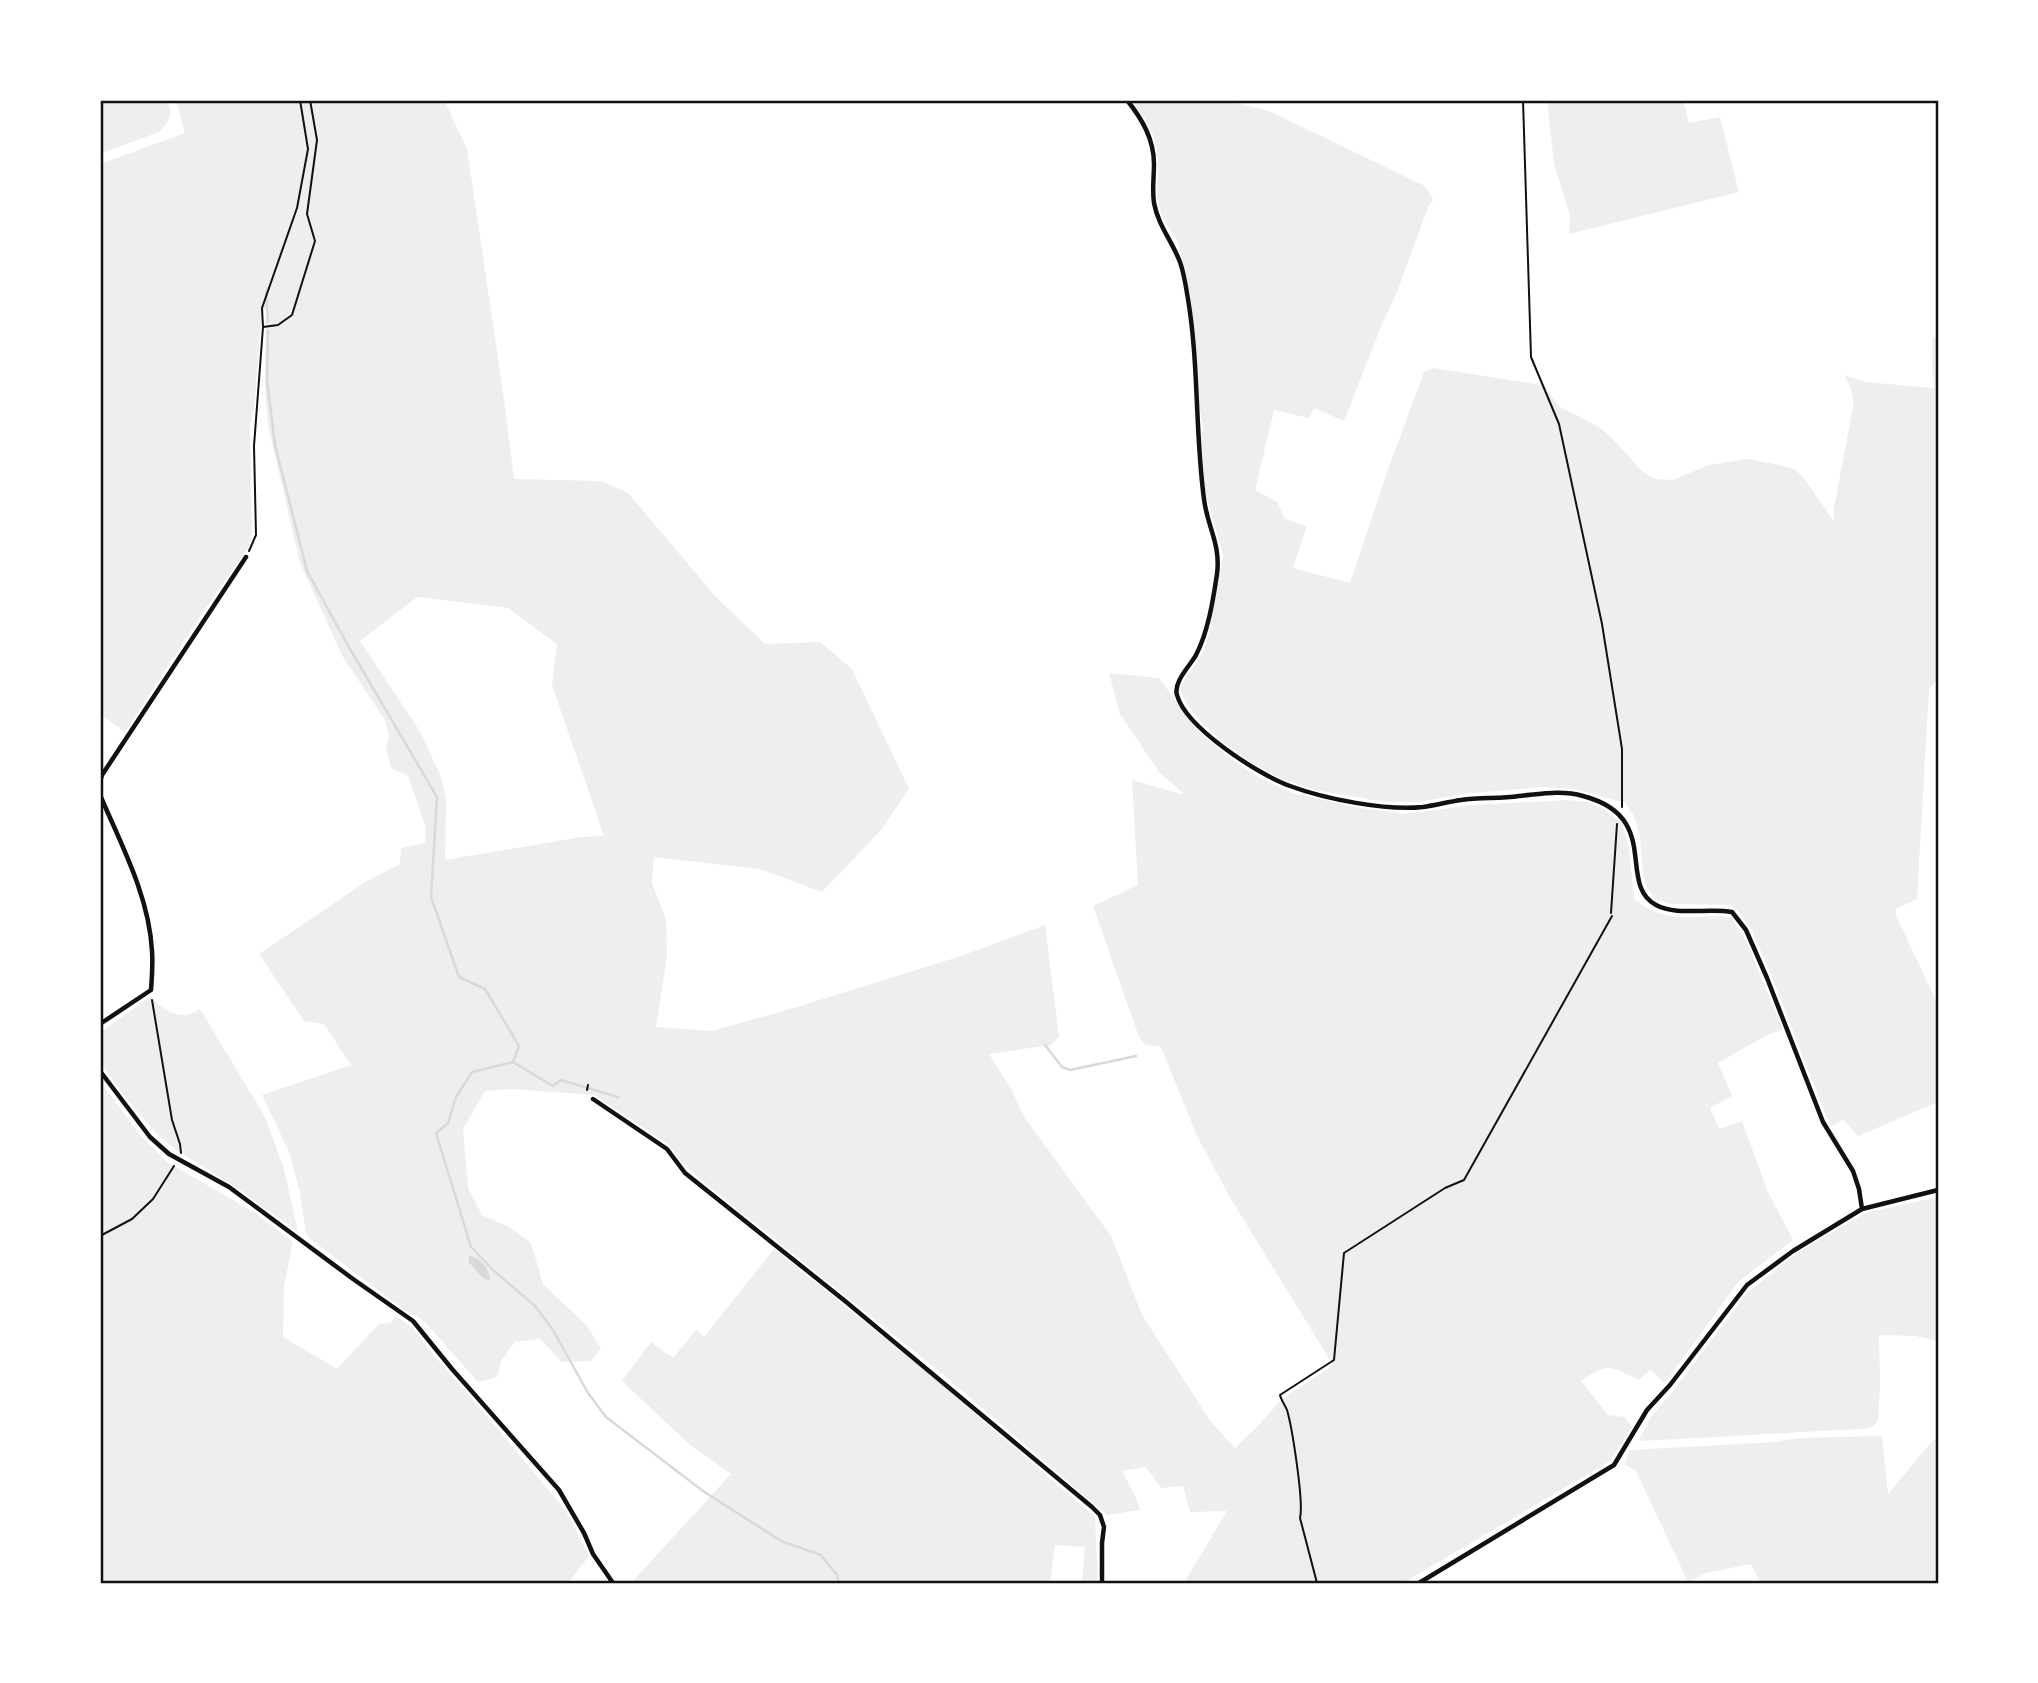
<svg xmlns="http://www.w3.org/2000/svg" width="2038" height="1683" font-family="Manrope,sans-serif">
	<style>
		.green { fill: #eee; fill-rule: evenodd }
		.water { fill: #d9d9d9 }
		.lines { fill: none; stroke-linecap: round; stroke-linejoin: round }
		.stream { stroke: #d9d9d9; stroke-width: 2.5 }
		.path { stroke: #111; stroke-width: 2 }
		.minor { stroke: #111; stroke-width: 4.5 }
		.neatline { fill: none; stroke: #111; stroke-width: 2.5 }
	</style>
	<rect width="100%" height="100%" fill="#fff"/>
	<path class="green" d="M100,100H167C173,113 170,121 159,132L100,154Z
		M176,100H444L467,149L504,399L514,479L601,481L628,493L716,597L765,644L820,642L852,669L909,789L881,830L822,892L760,869L654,857L652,883L666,920L667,956L656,1027L712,1031L797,1007L961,956L1045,925L1059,1037L1051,1045L989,1054L1011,1089L1025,1118L1111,1236L1142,1315L1211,1422L1235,1448L1259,1425L1281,1400L1333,1365L1231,1199L1197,1136L1161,1047L1145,1045L1139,1037L1093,906L1138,885L1132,780L1185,795L1159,772L1120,714L1109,673L1159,678L1196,729L1231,759L1260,778L1295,794L1361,808L1406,814L1471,805L1568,800L1587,802L1602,808L1622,823L1629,847L1634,899C1640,903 1646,908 1653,911C1677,922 1705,914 1731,917L1747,943L1783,1029L1765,1036L1718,1063L1732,1096L1710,1108L1719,1129L1742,1121L1767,1190L1793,1240L1738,1282L1665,1383L1650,1370L1639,1380C1609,1366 1609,1362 1581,1381L1608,1415L1624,1417L1632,1427L1610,1461L1403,1583H1184L1227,1511L1190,1512L1183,1486L1161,1488L1146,1467L1122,1471L1136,1498L1140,1510L1107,1515L940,1372L705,1183L683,1164L669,1145L594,1095L512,1089L485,1091L463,1129L468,1188L482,1215L511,1228L531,1243L543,1284L587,1326L601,1349L591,1361L562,1362L540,1339L515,1342L501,1361L497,1377L478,1382L423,1320L403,1309L313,1241L306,1234L300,1192L289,1152L262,1095L351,1065L324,1024L304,1021L259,954L367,881L400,864L401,848L425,843L426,828L408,776L391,768L386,748L389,735L385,720L343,657L300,563L268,425L265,389L266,308L262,312L255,400L250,426L252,533L248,548L205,609L125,732L100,714V164L185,133ZM417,597L508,608L557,644L552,685L604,836L582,837L445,860L446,799L441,777L421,733L360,641Z
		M1132,100H1221L1258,108L1271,112L1425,186L1433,200L1428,207L1397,292L1380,329L1344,421L1314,408L1309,418L1274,410L1255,490L1277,502L1285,519L1307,526L1293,568L1350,583L1389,467L1424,372L1433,368L1542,385L1560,407L1599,427L1610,436L1642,471L1649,476L1657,479L1673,480L1709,465L1747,459L1774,464L1794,469L1803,477L1834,521V508L1853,407C1854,394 1850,386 1844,375L1865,382L1934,388L1932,363L1933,337H1938V679L1929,689L1917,899L1896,909L1895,913L1938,1005V1102L1858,1136L1843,1119L1832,1126L1825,1113L1774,982L1752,930L1740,913L1731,905L1670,904L1655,899L1647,888L1643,875L1640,836L1634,816L1625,803L1574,789L1543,787L1462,794L1419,802H1385L1315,790L1278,777L1255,765L1223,742L1200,721L1185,701L1180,687L1203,652L1210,630L1223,555L1205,491L1201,432L1204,431L1199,404L1191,297L1178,242L1162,217L1157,196L1158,157L1154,137L1146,120Z
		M1547,100H1683L1689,123L1720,117L1739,192L1569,234L1570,216L1554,164Z
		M149,997C165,1010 181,1023 200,1009L265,1117L284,1169L298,1232L233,1185L176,1150L157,1134L125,1097L100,1062V1033Z
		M100,1081L139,1134L167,1162L254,1212L293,1242L284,1286L283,1337L337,1369L379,1324L390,1323L396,1316L413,1328L433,1354L492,1422L566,1511L589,1556L568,1583H100Z
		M1938,1197V1341L1915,1336L1879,1335L1880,1385L1878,1421L1872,1427L1864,1429C1789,1432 1714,1438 1638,1441L1651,1417L1670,1395L1746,1294L1795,1254L1865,1213Z
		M774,1249L928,1373L1095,1517L1098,1583H1082L1085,1547L1055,1545L1050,1583H631L731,1474L689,1444L622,1381L651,1342L673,1358L696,1330L704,1337Z
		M1882,1436L1888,1494L1933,1440L1938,1439V1583H1761L1751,1564L1705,1573L1688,1582L1636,1471L1624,1464L1630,1450L1777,1442L1798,1438Z"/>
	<path class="water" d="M469,1256C481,1258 489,1268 490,1280C480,1280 477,1269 469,1263Z"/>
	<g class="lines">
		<path class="stream" d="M268,322L266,293L268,288
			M268,330L267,381L275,445L307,571L350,649L437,797L431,897L459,977L485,989L519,1046L513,1062L472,1072L456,1097L448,1123L436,1133L471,1247L493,1270L535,1306L553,1330L588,1393L606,1417L703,1491L781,1541L821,1555L837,1575L839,1583
			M1045,1045L1062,1067L1070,1070L1136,1056
			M513,1062L553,1086L561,1080L618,1097"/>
		<path class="path" d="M1523,100L1531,357L1559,424L1602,624L1622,749V807
			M263,327L278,325L292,315L315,241L307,214L317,140L310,100
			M249,551L256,535L254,446L263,327L262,308L297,208L308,149L300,100
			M1611,913L1617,824
			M152,1000L172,1120L180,1144L181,1153
			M587,1090L588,1085
			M100,1236L132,1219L153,1199L174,1166
			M1317,1583L1300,1518C1304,1502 1292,1427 1287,1410C1285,1405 1281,1400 1280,1395L1334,1360L1344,1253L1445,1188L1464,1180L1612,916"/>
		<path class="minor" d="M1127,100C1142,119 1154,139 1154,164C1154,177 1152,190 1154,203C1158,225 1172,241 1180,262C1184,273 1186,287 1188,299C1199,365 1195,433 1204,499C1207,526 1221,544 1217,574C1213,601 1208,632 1196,655C1190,666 1173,682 1177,695C1186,728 1259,775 1290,786C1325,799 1386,811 1423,807C1436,805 1448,802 1461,800C1480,797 1500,799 1519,796C1541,794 1562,790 1583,796C1663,817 1616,883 1656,905C1676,916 1709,908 1732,912L1746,930L1767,978L1823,1122L1853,1171L1859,1189L1862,1209
			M100,782L102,775L246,557
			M100,795C121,844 149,896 152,951C153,964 152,977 151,990L100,1024
			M100,1071L150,1137L169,1154L229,1187L353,1279L413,1321L452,1369L559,1490L584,1533L593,1554L613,1583
			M593,1099L667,1149L685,1173L845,1301L1092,1507L1100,1515L1104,1527L1102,1543V1583
			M1419,1583L1614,1465L1647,1410L1670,1385L1747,1285L1793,1251L1862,1209L1938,1190"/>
	</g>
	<rect width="2038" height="1683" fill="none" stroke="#ffffff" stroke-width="203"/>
	<rect x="102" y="102" width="1835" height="1480" class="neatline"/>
</svg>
